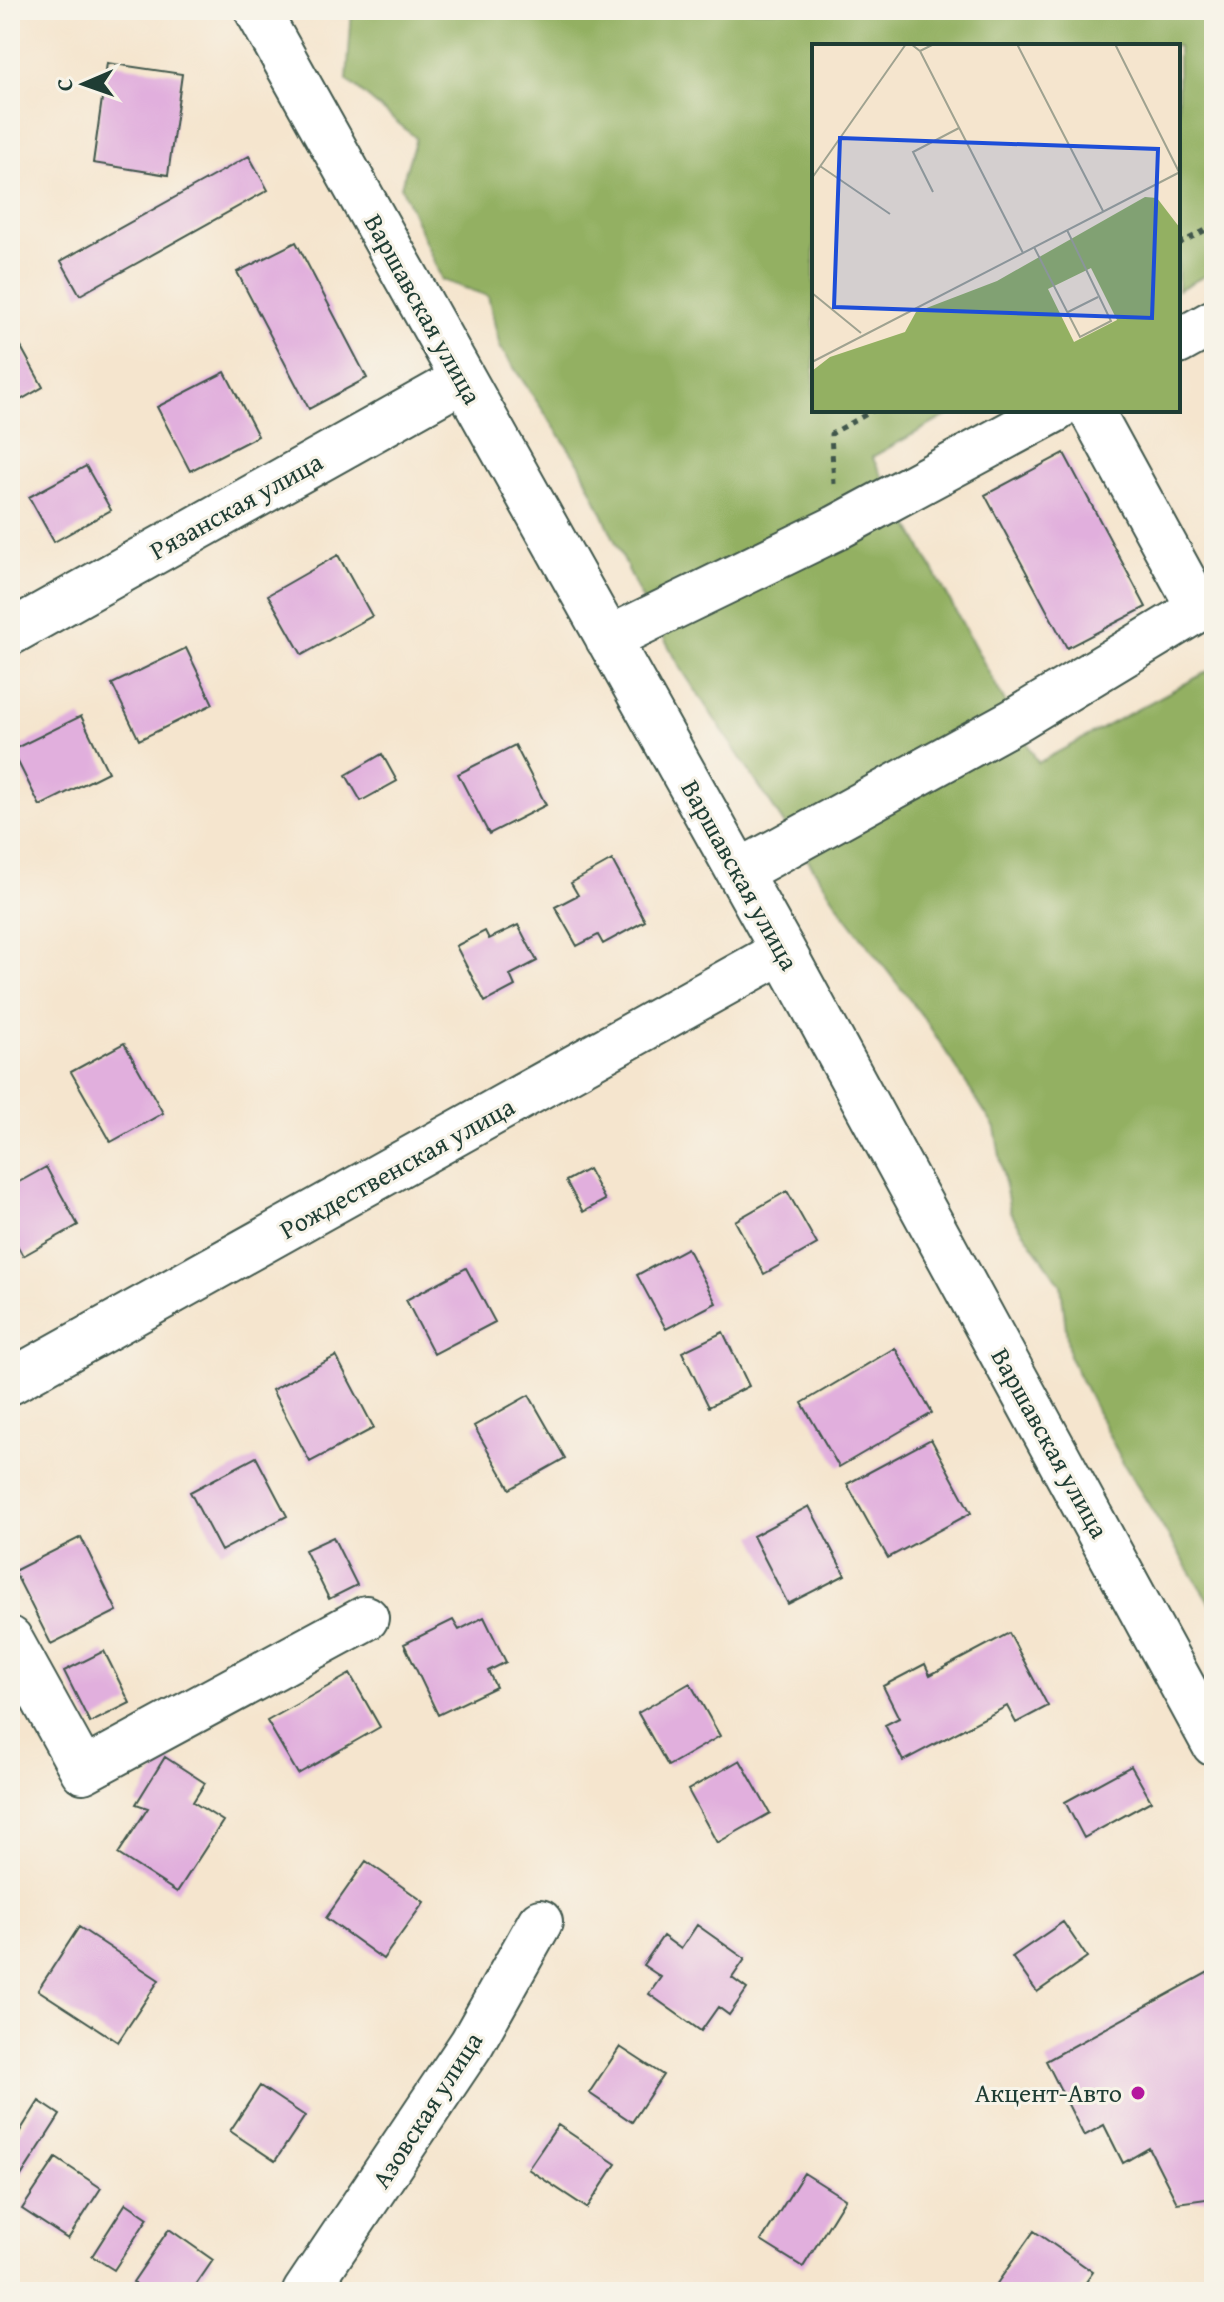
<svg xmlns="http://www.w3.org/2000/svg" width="1224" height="2302" font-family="'Gentium Book Plus',serif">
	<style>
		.forest { fill: #93b062; stroke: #59764b; stroke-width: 2 }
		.building { fill: #e1afdd }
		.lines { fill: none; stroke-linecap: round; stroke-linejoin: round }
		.minor-casing { stroke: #3f564b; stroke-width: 48 }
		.path { stroke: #3f564b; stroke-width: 5; stroke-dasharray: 6 6; stroke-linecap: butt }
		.minor { stroke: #fff; stroke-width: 44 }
		.poi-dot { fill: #b5179e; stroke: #f7f3e8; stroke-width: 3 }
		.labels { text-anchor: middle; stroke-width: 6; stroke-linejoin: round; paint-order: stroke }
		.street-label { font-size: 26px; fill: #1f3d34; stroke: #f7f3e8 }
		.poi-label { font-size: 26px; fill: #1f3d34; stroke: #f7f3e8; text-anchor: end }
		.inset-road { fill: none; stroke: #9fa290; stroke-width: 2 }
		.view { fill: #1d4ed8; fill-opacity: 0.15; stroke: #1d4ed8; stroke-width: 4 }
		.inset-edge { fill: none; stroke: #1f3d34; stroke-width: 4 }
	</style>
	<rect width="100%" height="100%" fill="#f7f3e8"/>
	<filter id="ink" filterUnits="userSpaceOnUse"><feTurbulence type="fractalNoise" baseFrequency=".0125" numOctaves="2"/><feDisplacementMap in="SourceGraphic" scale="16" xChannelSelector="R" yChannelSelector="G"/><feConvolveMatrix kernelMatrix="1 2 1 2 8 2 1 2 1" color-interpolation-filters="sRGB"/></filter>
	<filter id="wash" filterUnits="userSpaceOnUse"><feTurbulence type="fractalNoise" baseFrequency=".006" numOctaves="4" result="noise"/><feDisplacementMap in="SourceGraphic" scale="32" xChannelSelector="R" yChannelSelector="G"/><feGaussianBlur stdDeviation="1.8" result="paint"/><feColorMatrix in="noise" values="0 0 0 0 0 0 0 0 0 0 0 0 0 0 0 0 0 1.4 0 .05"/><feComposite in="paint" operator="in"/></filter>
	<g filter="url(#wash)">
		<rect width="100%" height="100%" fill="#f5e5ce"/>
		<path class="forest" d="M352,10H1214V271L1178,290V46H814V410H957L872,457L1038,763L1214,668V1610L1123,1463L1069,1356L1061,1285L1010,1212L995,1128L926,1021L846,917L682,670L639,593L580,465L500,347L488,296L442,280L401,186L416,138L347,80Z"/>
		<g id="blocks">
			<path class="building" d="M107,63L182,74L168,175L93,163Z
				M249,156L268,190L80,295L61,261Z
				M296,242L367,378L309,409L237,272Z
				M21,347L43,387L10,406V353Z
				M225,372L258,436L190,471L157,407Z
				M1064,453L1146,607L1067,648L985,495Z
				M86,466L111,510L54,542L29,497Z
				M338,555L372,616L302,655L268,595Z
				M186,648L213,704L139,740L112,684Z
				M81,716L108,772L40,806L12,750Z
				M515,745L546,805L489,834L458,774Z
				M382,754L397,781L361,801L346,775Z
				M612,860L645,921L603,944L598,935L577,946L555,907L578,895L571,883Z
				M518,925L537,961L510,975L515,986L485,1002L456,946L485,931L489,939Z
				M124,1043L163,1113L111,1142L71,1072Z
				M46,1167L78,1225L23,1256L10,1232V1187Z
				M588,1169L605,1200L583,1212L566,1181Z
				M787,1191L817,1244L764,1274L735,1221Z
				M687,1248L716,1303L666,1329L637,1275Z
				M466,1268L495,1322L434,1354L406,1300Z
				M723,1332L749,1386L709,1407L682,1352Z
				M895,1348L932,1413L839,1467L802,1403Z
				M336,1356L374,1428L310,1462L272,1390Z
				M529,1395L565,1458L510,1489L474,1426Z
				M931,1439L971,1513L888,1558L847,1484Z
				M256,1457L287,1516L221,1551L190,1492Z
				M809,1506L845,1575L788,1604L753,1536Z
				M81,1537L117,1611L51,1644L14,1571Z
				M333,1537L357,1585L329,1599L305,1550Z
				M484,1617L506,1662L488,1671L496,1687L438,1715L404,1644L453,1620L459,1630Z
				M1009,1633L1048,1706L1016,1723L1007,1706L903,1761L885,1725L899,1718L883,1686L925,1664L930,1675Z
				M104,1651L130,1703L90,1723L64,1671Z
				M350,1674L380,1727L298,1774L267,1721Z
				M690,1683L720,1736L668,1766L638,1713Z
				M165,1757L205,1783L193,1802L223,1821L177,1892L118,1854L148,1808L136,1804Z
				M740,1760L770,1813L717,1843L688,1790Z
				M1131,1766L1151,1801L1084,1838L1065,1802Z
				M366,1861L424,1902L383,1959L326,1918Z
				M1063,1922L1087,1957L1037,1992L1012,1957Z
				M697,1925L745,1959L732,1978L747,1989L729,2015L718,2007L701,2031L649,1994L661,1977L643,1965L663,1936L681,1949Z
				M79,1927L159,1980L118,2042L38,1990Z
				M1214,1969V2198L1177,2203L1149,2148L1123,2163L1104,2125L1084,2136L1046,2061Z
				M620,2047L663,2075L632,2122L589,2093Z
				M260,2086L305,2116L275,2161L230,2131Z
				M39,2101L60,2115L10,2193V2147Z
				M558,2125L616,2164L587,2208L528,2169Z
				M56,2158L101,2188L68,2239L22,2209Z
				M804,2173L845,2199L803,2267L761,2241Z
				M126,2203L148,2218L114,2270L92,2256Z
				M169,2229L213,2260L191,2292H147L133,2282Z
				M1034,2231L1093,2272L1079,2292H991Z"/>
		</g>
	</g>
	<g filter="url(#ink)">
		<use href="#blocks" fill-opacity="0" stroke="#3f564b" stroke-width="2"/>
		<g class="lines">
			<g class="minor-casing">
				<path id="minor" d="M257,10L783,951L1214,1744
					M1178,342L1214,322
					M1091,410L1199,608
					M10,633L462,380
					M608,639L836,528L1055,410
					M739,872L1014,721L1214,600
					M10,1382L783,951
					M10,1639L83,1771L366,1618
					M305,2292L472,2043L540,1922"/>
			</g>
			<path class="path" d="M1178,244L1214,226
				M834,484L831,434L874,410"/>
			<use href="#minor" class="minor"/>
		</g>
	</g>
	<circle class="poi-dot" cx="1138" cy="2093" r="8"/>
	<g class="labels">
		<g class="street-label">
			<text transform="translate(423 309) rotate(61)" y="9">Варшавская улица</text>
			<text transform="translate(236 506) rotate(-29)" y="9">Рязанская улица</text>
			<text transform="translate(740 875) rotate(61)" y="9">Варшавская улица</text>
			<text transform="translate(397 1168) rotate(-29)" y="9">Рождественская улица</text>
			<text transform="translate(1050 1443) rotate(61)" y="9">Варшавская улица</text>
			<text transform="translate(427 2110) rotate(-57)" y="9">Азовская улица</text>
		</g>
		<g class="poi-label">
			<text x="1122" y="2102">Акцент-Авто</text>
		</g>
	</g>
	<g transform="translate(812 44)">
		<rect width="368" height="368" fill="#f5e5ce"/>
		<path d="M333,153L345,154L368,184V368H0V327L18,313L93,288L104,268L185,237ZM279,224L305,276L262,298L236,245Z" fill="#93b062" fill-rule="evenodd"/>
		<path class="inset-road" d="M99,0L108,7L122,0M205,0L291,167M303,0L367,128M108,7L211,209M8,122L78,170M0,134L94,0M121,148L101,108L147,84M222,203L268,293L299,277L255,186M0,249L49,289M256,268L286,253M0,318L368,128"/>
		<path class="view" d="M28,94L346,105L340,274L22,263Z"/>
		<rect width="368" height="368" class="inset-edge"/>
	</g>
	<rect width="1224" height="2302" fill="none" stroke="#f7f3e8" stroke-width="40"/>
	<g transform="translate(84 84) rotate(268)" stroke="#f7f3e8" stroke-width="6" paint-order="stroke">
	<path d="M0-6L14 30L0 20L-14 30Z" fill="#1f3d34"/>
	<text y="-12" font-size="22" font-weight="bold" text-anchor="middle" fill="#1f3d34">С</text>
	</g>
</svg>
